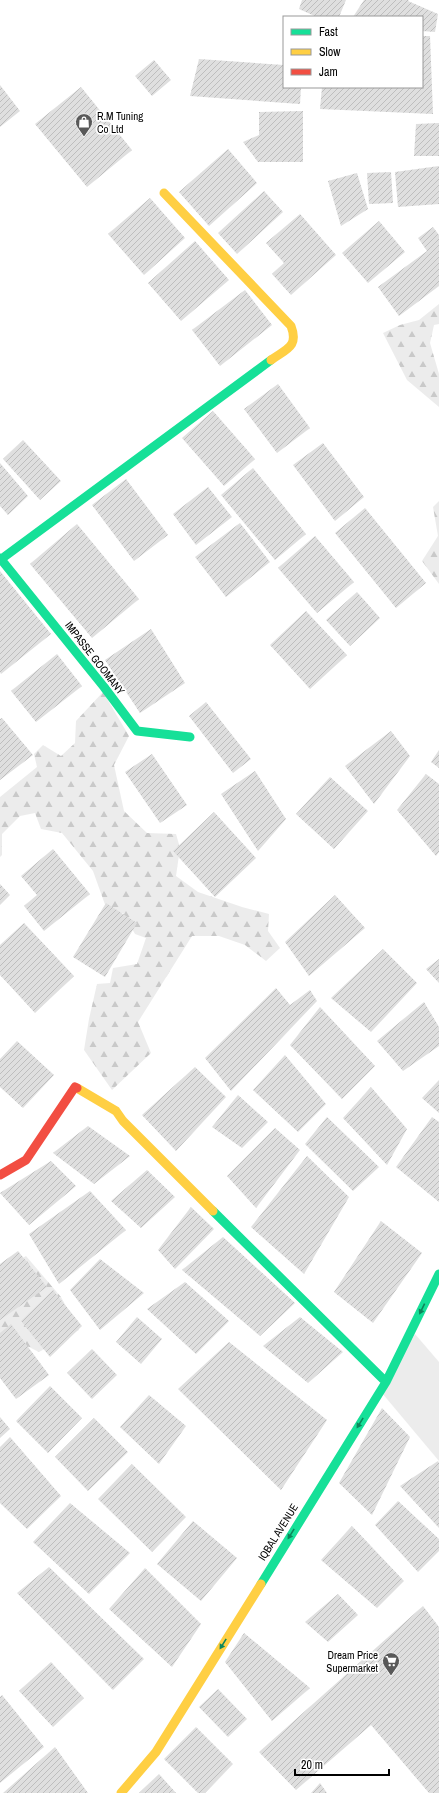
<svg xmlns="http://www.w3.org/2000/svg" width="439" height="1793" font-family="'Archivo Narrow',sans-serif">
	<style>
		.green { fill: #ececec }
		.forest { fill: url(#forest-firs) }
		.building { fill: url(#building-hatch) }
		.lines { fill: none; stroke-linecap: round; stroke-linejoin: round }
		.fast { stroke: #16e098; stroke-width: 9 }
		.slow { stroke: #ffcf43; stroke-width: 9 }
		.jam { stroke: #f24e42; stroke-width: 9 }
		.oneway { fill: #0d865b }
		.labels { text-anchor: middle; stroke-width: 3.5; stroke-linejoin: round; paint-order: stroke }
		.poi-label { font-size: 11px; fill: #000; stroke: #fff; text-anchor: start }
		.street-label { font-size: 11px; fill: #000; stroke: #fff }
	</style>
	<defs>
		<pattern id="forest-firs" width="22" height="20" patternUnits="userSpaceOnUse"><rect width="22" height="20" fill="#ececec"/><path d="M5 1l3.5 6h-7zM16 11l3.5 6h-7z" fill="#c9c9c9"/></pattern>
		<pattern id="building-hatch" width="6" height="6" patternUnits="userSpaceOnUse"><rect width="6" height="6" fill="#dfdfdf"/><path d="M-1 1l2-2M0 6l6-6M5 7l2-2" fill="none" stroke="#bebebe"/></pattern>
	</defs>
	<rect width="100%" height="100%" fill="#fff"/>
	<path class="green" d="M415,1334L439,1362V1461L382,1393Z"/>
	<path class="forest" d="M439,304V324L434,325L430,343L439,374V407L407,380L383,333L400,325L419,320Z
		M439,501V584L422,561L438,536L433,507Z
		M103,692L129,736L114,765L124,811L147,833L176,834L180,848L176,876L198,892L242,907L269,914L268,931L280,948L266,961L245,945L219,936H192L138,1022L151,1053L112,1090L84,1050L89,1019L97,984L110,983L113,968L137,964L146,938L135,934L123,913H108L93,871L62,833L41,829L35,813L20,816L2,834V855L0,857V797L37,767L34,754L43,745L61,756L75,743L76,721Z
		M26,1256L61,1297L79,1330L39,1352L7,1336H0V1272Z"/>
	<path class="building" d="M302,0H346L339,17H317L299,9Z
		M364,0H409L408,1L438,14L435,32L422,31V17H353Z
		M422,36H430L433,114L320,109L322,87H422Z
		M199,59L284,65V87H301L300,104L190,96Z
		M154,60L171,80L152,96L135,76Z
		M0,85L20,111L0,127Z
		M81,87L132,150L87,187L35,124Z
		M303,111V162H258L243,142L259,135V112Z
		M439,123V156H414L416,124Z
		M228,149L257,183L209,226L179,192Z
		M439,166V204L398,207L395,172Z
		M391,172L393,203L369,204L367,173Z
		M357,173L368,209L341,226L328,181Z
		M264,191L283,212L237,254L218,233Z
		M150,198L185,238L144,275L108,234Z
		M300,214L336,255L291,295L272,274L284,263L266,243Z
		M379,221L405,252L368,283L342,253Z
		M433,227L439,235V286L399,316L378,287L427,251L418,238Z
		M195,241L229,280L181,321L148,283Z
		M245,290L272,325L220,366L192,330Z
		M278,384L310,428L277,453L244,409Z
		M213,411L255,459L224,486L182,438Z
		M23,440L61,481L40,500L3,459Z
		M323,443L364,497L335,521L293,465Z
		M0,463L28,496L8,515L0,506Z
		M253,468L306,534L275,560L221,495Z
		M126,479L168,535L134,561L92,505Z
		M208,487L232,517L196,545L173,514Z
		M365,508L426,583L396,608L335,533Z
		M240,523L270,562L226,597L195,557Z
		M77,524L139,599L92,638L30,564Z
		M315,536L354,582L317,613L278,568Z
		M0,571L51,634L1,674L0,672Z
		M357,592L380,618L350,646L326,620Z
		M306,611L347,655L310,689L270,645Z
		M151,629L185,683L140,713L105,660Z
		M57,654L82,686L36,722L11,691Z
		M206,702L251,759L233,773L189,716Z
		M2,718L33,755L0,780V719Z
		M391,731L410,756L374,804L345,766Z
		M439,750V768L431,762Z
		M152,754L187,805L160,823L125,772Z
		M255,771L286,819L258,851L221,794Z
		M426,774L439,784V852L436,856L397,810Z
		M330,777L368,811L334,849L296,814Z
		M214,812L256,858L215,897L173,851Z
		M53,849L90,894L44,931L24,906L37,895L21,876Z
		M0,884L10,895L0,905Z
		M335,895L365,928L309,976L285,942Z
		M106,903L137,923L105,977L73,957Z
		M24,923L74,976L35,1013L0,975V945Z
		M383,949L417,983L371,1032L331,998Z
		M439,959V983L426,969Z
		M276,988L290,1005L310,990L317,1001L231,1091L205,1058Z
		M424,1002L439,1027V1046L403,1071L377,1041Z
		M320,1007L375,1066L342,1099L290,1045Z
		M17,1041L54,1075L23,1108L0,1087V1059Z
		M285,1055L326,1104L298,1132L253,1090Z
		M195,1067L226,1097L176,1151L142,1115Z
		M439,1080V1113L422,1098Z
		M371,1087L407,1129L387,1165L343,1118Z
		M238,1095L268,1122L242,1148L212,1127Z
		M327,1117L379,1167L353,1191L305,1144Z
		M432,1117L439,1122V1202L396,1167Z
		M88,1126L130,1156L94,1184L53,1153Z
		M275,1128L300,1150L256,1208L227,1176Z
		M307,1156L349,1197L304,1274L251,1227Z
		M51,1161L76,1186L29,1225L0,1193Z
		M147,1170L175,1197L141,1228L111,1201Z
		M90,1191L126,1230L59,1284L29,1234Z
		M191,1207L214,1229L175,1269L158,1250Z
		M381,1221L422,1253L373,1323L334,1292Z
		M223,1237L295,1303L260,1336L182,1270Z
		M18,1251L47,1287L0,1320V1264Z
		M100,1259L144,1293L100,1330L70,1290Z
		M185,1282L229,1321L196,1354L147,1309Z
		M53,1290L82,1326L50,1357L21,1321Z
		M137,1317L162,1339L141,1364L116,1342Z
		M300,1317L343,1352L308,1383L263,1346Z
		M11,1324L49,1375L16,1399L0,1378V1333Z
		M229,1342L327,1420L281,1490L178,1389Z
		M92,1349L117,1375L92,1399L67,1373Z
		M50,1386L82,1418L48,1453L16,1421Z
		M149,1395L186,1426L159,1464L120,1427Z
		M382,1408L410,1437L372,1515L339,1483Z
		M0,1417L10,1429L0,1438Z
		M94,1418L128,1452L88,1491L55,1457Z
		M10,1437L61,1496L27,1529L0,1503V1447Z
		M438,1461L439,1463V1528L400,1486Z
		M132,1464L186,1517L152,1552L98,1499Z
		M398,1501L439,1539V1551L418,1572L375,1525Z
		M70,1503L130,1553L89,1594L33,1542Z
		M193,1521L237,1558L201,1601L157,1564Z
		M352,1526L404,1581L377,1608L321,1560Z
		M49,1567L144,1659L113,1690L17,1593Z
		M145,1568L201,1624L172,1667L109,1609Z
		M338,1594L358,1615L328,1642L305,1622Z
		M423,1606L439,1627V1793H429L371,1725L296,1790L259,1752Z
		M244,1633L310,1688L272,1721L225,1662Z
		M51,1662L84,1698L53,1727L19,1691Z
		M218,1689L247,1719L228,1737L199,1707Z
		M2,1695L44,1747L0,1783V1697Z
		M196,1727L233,1764L205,1793H198L164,1759Z
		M55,1747L88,1793H3Z
		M159,1774L176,1793H139Z
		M320,1783L327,1793H311Z"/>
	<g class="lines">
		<path class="fast" d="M0,558L104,687L137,731L190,737
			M0,560L271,360
			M213,1211L386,1382
			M261,1584L386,1382L439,1274"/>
		<path class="slow" d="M164,193L291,326C299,347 286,349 271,360
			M77,1088L116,1111L123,1121L213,1211
			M121,1793L156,1752L261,1584"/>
		<path class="jam" d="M0,1175L26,1160L75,1087L77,1088"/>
	</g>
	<defs><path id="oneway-solid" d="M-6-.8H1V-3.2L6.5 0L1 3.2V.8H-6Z"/></defs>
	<g class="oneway">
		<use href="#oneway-solid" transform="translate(422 1309) rotate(116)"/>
		<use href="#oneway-solid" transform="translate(360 1423) rotate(122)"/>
		<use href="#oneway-solid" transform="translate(291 1534) rotate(122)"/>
		<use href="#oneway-solid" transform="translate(223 1644) rotate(122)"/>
	</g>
	<defs>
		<g id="shop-pin" transform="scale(0.9)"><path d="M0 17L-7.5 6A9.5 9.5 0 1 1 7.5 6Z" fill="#595959" stroke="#fff"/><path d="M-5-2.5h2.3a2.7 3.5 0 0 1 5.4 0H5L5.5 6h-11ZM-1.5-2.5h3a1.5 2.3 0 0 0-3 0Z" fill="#fff"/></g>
		<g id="supermarket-pin" transform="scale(0.9)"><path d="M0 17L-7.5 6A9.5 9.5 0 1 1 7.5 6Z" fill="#595959" stroke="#fff"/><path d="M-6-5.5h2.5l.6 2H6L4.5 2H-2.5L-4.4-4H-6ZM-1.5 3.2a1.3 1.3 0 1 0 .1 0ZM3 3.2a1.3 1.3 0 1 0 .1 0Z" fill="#fff"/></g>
	</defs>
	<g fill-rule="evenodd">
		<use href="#shop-pin" x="84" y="122"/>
		<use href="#supermarket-pin" x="391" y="1661"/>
	</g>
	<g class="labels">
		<g class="poi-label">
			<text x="97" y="120">R.M Tuning<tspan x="97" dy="13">Co Ltd</tspan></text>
			<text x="378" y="1659" text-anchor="end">Dream Price<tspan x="378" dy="13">Supermarket</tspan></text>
		</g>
		<g class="street-label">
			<text transform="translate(95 658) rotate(52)" y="4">IMPASSE GOOMANY</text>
			<text transform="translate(278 1532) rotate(-58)" y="4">IQBAL AVENUE</text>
		</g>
	</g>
	<rect x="283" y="16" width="140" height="72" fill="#ffffff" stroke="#999999"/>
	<rect x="291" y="29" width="20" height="6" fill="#16e098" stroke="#999999"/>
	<text x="319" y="36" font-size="12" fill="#000000">Fast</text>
	<rect x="291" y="49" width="20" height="6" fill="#ffcf43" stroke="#999999"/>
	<text x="319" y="56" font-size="12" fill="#000000">Slow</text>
	<rect x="291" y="69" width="20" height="6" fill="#f24e42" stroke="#999999"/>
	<text x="319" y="76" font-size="12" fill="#000000">Jam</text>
	<path d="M295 1769v6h94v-6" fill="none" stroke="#000000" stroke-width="2"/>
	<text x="301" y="1769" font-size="12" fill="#000000" stroke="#ffffff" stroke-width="3" paint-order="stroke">20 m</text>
</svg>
